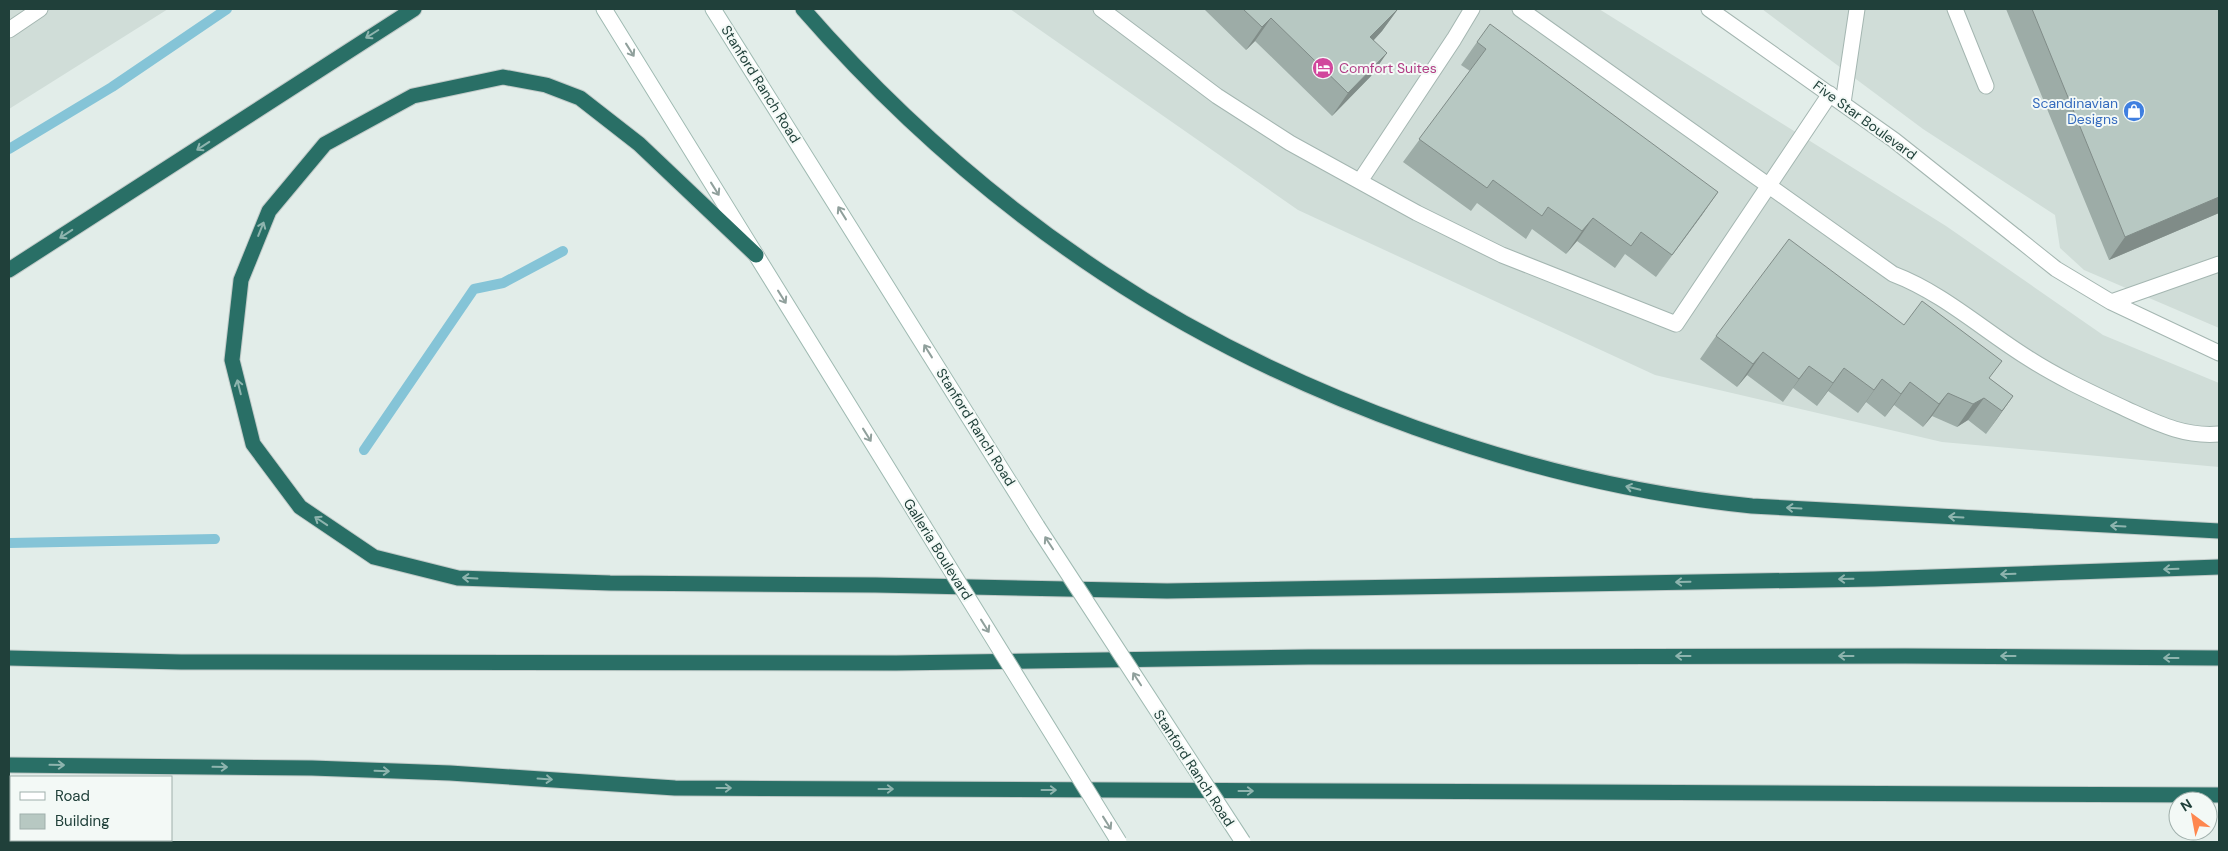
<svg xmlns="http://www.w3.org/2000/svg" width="2228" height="851" font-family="'DM Sans',sans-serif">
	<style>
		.built { fill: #d0ddd8 }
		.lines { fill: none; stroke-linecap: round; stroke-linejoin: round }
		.stream { stroke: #85c4d7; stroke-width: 10 }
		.service-casing { stroke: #a4b6b1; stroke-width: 17 }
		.tertiary-casing { stroke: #a4b6b1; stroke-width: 17 }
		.secondary-casing { stroke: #9fbab2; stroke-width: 17 }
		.motorway-casing { stroke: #c1cac8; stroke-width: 17 }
		.service { stroke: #fff; stroke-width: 15 }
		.tertiary { stroke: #fff; stroke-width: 15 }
		.secondary { stroke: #fff; stroke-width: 15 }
		.motorway { stroke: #296f66; stroke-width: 15 }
		.secondary-bridge-casing { stroke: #9fbab2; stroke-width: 17; stroke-linecap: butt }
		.secondary-bridge { stroke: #fff; stroke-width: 15 }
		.wall { fill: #9daca7 }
		.shaded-wall { fill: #808c88 }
		.building { fill: #b7c8c2; stroke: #808c88 }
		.oneway { stroke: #8eb4ae }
		.oneway2 { stroke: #90a09c }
		.labels { text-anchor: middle; stroke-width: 4; stroke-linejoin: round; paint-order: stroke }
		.hotel-label { font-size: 14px; fill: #b23c85; stroke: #f3f9f6; text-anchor: start }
		.street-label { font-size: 14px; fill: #20403a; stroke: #f3f9f6 }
		.shop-label { font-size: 14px; fill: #366cbe; stroke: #f3f9f6; text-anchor: end }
	</style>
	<rect width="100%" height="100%" fill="#e2ede9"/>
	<path class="built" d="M9,9H168L9,109Z
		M1010,9H1599L1946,226L2103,335L2219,383V467L1942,442L1655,375L1298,210Z
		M1762,9H2219V328L2084,270L2060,248L2055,215L1923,129Z"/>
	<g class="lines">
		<path class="stream" d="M9,149L112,87L227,9
			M364,450L474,289L503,283L563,251
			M9,543L215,539"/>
		<g class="service-casing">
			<path id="service" d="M1101,9L1217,96L1290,143L1417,213L1502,255L1676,324L1830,94
				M1520,9L1893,274C1943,293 1983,330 2028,358C2059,378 2092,393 2126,409C2157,423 2184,437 2219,434
				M1955,9L1986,86
				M9,30L40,9
				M1843,103L1857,9
				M1360,181L1454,39L1472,9
				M2016,237L2056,269L2111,302L2219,353
				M2111,302L2219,264"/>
		</g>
		<g class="tertiary-casing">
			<path id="tertiary" d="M1709,9L1894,140L2016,237"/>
		</g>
		<g class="secondary-casing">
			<path id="secondary" d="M604,9L923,525
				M713,9L1037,526"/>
		</g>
		<g class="motorway-casing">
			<path id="motorway" d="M803,9C891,110 992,200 1104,274C1288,396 1532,484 1752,506L2219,531
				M756,255L639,144L580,98L546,85L503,77L413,96L325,144L269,211L241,280L232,360L253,444L300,507L374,557L458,578L610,583L876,585L1167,591L1874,579L2219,567
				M9,270L414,9
				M9,658L181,662L896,663L1308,657L1905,656L2219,658
				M9,765L312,768L450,773L675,788L2219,795"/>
		</g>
		<use href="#service" class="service"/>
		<use href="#tertiary" class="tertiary"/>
		<use href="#secondary" class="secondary"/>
		<use href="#motorway" class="motorway"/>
		<g class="secondary-bridge-casing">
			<path id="secondary-bridge" d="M923,525L1119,842
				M1037,526L1243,842"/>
		</g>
		<use href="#secondary-bridge" class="secondary-bridge"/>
	</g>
	<path class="wall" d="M1204,9H1398L1382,31L1374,40L1371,76L1332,116L1255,41L1246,50Z
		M2006,9H2219V213L2109,260Z
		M1477,42L1718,192L1656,277L1625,254L1615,268L1577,241L1566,254L1532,229L1526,239L1477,203L1471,211L1403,162L1470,71L1461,65Z
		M1904,325L1990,379L2013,396L1986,434L1968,420L1957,427L1932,416L1923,427L1894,405L1885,417L1866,402L1858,413L1828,391L1817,406L1793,388L1783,402L1747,375L1737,387L1700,359L1716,336Z"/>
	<path class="shaded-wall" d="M1398,9L1382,31L1355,60L1370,37Z
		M1271,18L1255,41L1246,50L1262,27Z
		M1387,53L1371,76L1332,116L1348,93Z
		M1718,192L1702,215L1656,277L1672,255Z
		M2219,197V213L2109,260L2125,237Z
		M1593,218L1577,241L1566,254L1582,231Z
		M1763,352L1747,375L1737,387L1753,364Z
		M1809,366L1793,388L1783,402L1799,379Z
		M1844,368L1828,391L1817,406L1833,383Z
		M1882,379L1866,402L1858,413L1874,390Z
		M1910,382L1894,405L1885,417L1901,394Z
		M1948,393L1932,416L1923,427L1939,404Z
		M2013,396L1997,419L1986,434L2002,411Z
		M1984,398L1968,420L1957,427L1973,404Z"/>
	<path class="building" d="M1243,9H1398L1370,37L1387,53L1348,93L1271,18L1262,27Z
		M2032,9H2219V197L2125,237Z
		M1490,24L1718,192L1672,255L1641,232L1631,246L1593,218L1582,231L1548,207L1542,216L1493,180L1487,188L1419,139L1486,49L1477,42Z
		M1789,239L1904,325L1922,301L2002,361L1989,378L2013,396L2002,411L1984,398L1973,404L1948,393L1939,404L1910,382L1901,394L1882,379L1874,390L1844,368L1833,383L1809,366L1799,379L1763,352L1753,364L1716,336Z"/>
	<defs><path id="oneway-shaft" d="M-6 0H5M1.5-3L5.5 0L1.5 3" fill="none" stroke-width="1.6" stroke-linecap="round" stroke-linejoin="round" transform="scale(1.25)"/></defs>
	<g class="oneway">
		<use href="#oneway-shaft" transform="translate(372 34) rotate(148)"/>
		<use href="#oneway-shaft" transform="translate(203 146) rotate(147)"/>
		<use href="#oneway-shaft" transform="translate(261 229) rotate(-68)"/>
		<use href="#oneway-shaft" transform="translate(66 234) rotate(147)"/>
		<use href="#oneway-shaft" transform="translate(239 387) rotate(-104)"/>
		<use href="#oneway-shaft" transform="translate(1633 488) rotate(-167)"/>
		<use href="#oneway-shaft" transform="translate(1794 508) rotate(-177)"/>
		<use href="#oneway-shaft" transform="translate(1956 517) rotate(-177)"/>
		<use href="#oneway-shaft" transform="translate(321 521) rotate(-146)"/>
		<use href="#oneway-shaft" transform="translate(2118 526) rotate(-177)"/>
		<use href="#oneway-shaft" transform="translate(2171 569) rotate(178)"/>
		<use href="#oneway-shaft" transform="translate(2008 574) rotate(178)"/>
		<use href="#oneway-shaft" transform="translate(470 578) rotate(-177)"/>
		<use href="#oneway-shaft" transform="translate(1846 579) rotate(179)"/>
		<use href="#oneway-shaft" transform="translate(1683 582) rotate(179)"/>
		<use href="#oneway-shaft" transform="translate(1683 656) rotate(180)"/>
		<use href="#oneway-shaft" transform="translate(1846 656) rotate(180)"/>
		<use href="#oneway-shaft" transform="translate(2008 656) rotate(-180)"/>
		<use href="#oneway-shaft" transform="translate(2171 658) rotate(-180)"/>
		<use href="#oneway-shaft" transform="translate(57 765) rotate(1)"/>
		<use href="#oneway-shaft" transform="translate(220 767) rotate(1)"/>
		<use href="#oneway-shaft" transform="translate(382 771) rotate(2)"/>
		<use href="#oneway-shaft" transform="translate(545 779) rotate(4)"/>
		<use href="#oneway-shaft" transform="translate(724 788)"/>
		<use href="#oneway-shaft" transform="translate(886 789)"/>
		<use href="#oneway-shaft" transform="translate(1049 790)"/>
		<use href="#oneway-shaft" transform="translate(1246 791)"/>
	</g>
	<g class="oneway2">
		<use href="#oneway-shaft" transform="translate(630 50) rotate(58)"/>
		<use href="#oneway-shaft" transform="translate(715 189) rotate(58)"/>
		<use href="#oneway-shaft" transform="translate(842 213) rotate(-122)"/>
		<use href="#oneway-shaft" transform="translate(782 297) rotate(58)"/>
		<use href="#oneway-shaft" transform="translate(928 351) rotate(-122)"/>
		<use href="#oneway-shaft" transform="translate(867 435) rotate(58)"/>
		<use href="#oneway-shaft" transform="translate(1049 543) rotate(-123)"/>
		<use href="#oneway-shaft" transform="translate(985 626) rotate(58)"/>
		<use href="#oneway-shaft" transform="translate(1137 679) rotate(-123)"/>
		<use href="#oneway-shaft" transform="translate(1107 823) rotate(58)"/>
	</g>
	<defs>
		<g id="hotel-disc" transform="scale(1.125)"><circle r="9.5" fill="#d1479c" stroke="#f3f9f6"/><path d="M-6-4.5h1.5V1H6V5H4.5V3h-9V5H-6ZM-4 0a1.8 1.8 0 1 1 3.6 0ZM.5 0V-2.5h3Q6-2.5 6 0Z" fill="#fff"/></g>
		<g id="shop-disc" transform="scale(1.125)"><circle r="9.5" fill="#3f7fe0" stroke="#f3f9f6"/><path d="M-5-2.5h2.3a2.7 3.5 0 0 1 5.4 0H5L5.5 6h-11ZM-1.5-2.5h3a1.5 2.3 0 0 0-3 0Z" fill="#fff"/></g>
	</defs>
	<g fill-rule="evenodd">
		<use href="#hotel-disc" x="1323" y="68"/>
		<use href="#shop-disc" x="2134" y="111"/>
	</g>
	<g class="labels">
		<g class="hotel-label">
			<text x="1339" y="73">Comfort Suites</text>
		</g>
		<g class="street-label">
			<text transform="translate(761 84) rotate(58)" y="5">Stanford Ranch Road</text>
			<text transform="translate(1865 120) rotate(36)" y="5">Five Star Boulevard</text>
			<text transform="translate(976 427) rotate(58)" y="5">Stanford Ranch Road</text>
			<text transform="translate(938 549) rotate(58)" y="5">Galleria Boulevard</text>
			<text transform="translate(1194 768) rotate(57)" y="5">Stanford Ranch Road</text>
		</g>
		<g class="shop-label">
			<text x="2118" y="108">Scandinavian<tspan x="2118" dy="16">Designs</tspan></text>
		</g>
	</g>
	<rect width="2228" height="851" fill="none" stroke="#20403a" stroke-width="20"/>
	<rect x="10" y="776" width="162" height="65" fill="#f3f9f6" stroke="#9fafab"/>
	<rect x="20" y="792" width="25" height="8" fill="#ffffff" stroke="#9fafab"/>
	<text x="55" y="801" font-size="15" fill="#20403a">Road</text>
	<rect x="20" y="814" width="25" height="15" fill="#b7c8c2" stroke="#9fafab"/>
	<text x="55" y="826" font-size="15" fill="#20403a">Building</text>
	<g transform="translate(2193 816) rotate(328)"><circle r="24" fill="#f3f9f6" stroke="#9fafab"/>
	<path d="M0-4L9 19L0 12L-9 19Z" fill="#fe874f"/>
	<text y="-8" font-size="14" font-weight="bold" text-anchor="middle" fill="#20403a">N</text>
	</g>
</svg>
